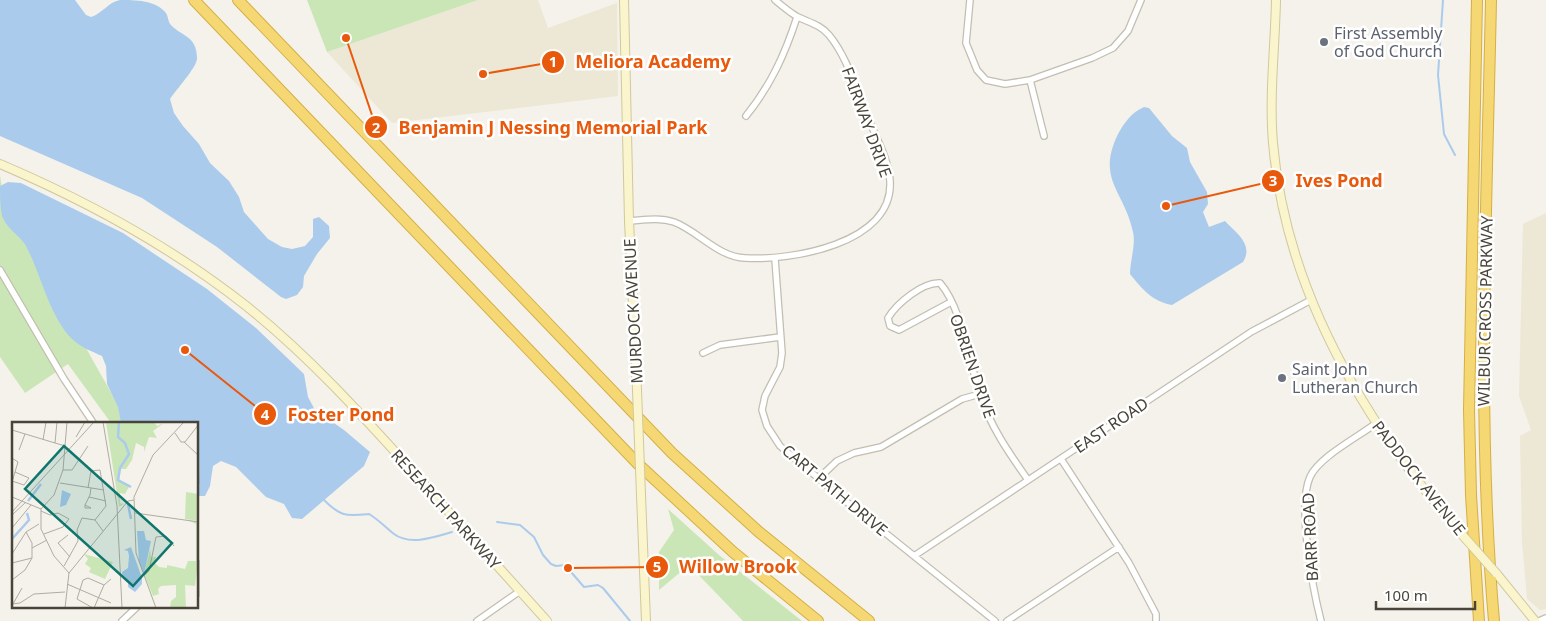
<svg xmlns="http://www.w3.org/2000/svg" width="1546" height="621" font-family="'Noto Sans',sans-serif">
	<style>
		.education { fill: #ece8d5 }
		.green { fill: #cbe6b6 }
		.water { fill: #abcbed }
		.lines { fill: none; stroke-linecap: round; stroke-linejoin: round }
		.stream { stroke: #abcbed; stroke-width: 2 }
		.minor-casing { stroke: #c2beb0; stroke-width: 8 }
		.secondary-casing { stroke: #d1c89d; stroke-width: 10 }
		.motorway-casing { stroke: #d5af44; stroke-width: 12 }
		.minor { stroke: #fff; stroke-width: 5.5 }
		.secondary { stroke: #fbf5cd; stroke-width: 8 }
		.motorway { stroke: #f5d874; stroke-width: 10 }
		.secondary-bridge-casing { stroke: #d1c89d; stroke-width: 10; stroke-linecap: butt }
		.secondary-bridge { stroke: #fbf5cd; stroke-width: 8 }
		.worship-dot { fill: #6b7280; stroke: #fff; stroke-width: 2 }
		.labels { text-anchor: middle; stroke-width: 5; stroke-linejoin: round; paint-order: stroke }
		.worship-label { font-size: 16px; fill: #5b616d; stroke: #fff; text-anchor: start }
		.street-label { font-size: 16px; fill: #484439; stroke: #fff }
		.inset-river { fill: none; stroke: #abcbed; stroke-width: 2.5 }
		.inset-road { fill: none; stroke: #afaca3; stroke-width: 1 }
		.view { fill: #0f766e; fill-opacity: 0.15; stroke: #0f766e; stroke-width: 2.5 }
		.inset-edge { fill: none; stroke: #484439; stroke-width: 2.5 }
		.leader { fill: none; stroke: #e8590c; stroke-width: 2 }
		.callout-dot { fill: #e8590c; stroke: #fff; stroke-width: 2 }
		.mark-label { font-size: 15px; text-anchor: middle; font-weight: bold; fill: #fff }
		.callout-label { font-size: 18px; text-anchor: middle; font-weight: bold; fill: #e8590c; stroke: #fff; stroke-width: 5; stroke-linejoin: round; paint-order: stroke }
	</style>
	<rect width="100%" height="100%" fill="#f4f2ea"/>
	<path class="education" d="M478,0H538L548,28L617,3L618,96L392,123L327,52Z
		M1546,213V609L1540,610L1527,599L1522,542L1520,436L1531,430L1519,396L1523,224Z"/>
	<path class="green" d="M307,0H478L327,52Z
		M0,176L5,204L127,421L123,423H111L68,364L25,393L0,357Z
		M668,509L719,555L802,621H743L689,565L659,590V552L674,530Z"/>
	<path class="water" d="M0,0H75L86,15L91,17C102,14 108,2 120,0C135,0 156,0 166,13C168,16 168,21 170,24C180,36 197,35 197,58C198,66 176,90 170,99L174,113L183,126L199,144L210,163L229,181L239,197L244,212L268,239L282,247L292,249L305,246L313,237V219L319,217L329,226L330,238L317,254L304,276L303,287L297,295L286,299L281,297L217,247L142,198L0,136Z
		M1144,107L1149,108L1172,136L1187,148L1190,162L1207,192L1208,204L1203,212L1209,227L1225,221C1236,233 1254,244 1243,262L1172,305C1152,301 1143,290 1130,274C1130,261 1136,244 1133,232C1124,190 1096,180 1118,134C1124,123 1132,112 1144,107Z
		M8,182L21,183L123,233L207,289L256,328L304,374L308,397L315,410L344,430L370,452L364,466L302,519L292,518L284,504L266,497L236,467L221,461L213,466L210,486L205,496H198V424L121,423L118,407L107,384L106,366L102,356C91,351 80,347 72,339C49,316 41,274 26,246C19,234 9,232 2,216C0,207 0,196 0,186Z"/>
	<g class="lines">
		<path class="stream" d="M1443,0L1438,75L1444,134L1455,155
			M324,500C341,517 346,516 369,514C379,520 385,527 394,534C410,546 435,537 452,532
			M497,522L520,525L534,537L543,555L551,564L556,566L565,565L584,587L598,585L603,588L630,621"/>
		<g class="minor-casing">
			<path id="minor" d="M970,0L966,43L977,70L986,80L1005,84L1030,80L1092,58L1113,48L1128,31L1141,0
				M1030,80L1044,136
				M746,116C771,85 785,54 797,17
				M629,221C644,220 659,217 674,222C698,231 718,257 745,258C790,261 894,244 890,181C889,159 874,134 866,113C855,86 847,57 829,35C820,24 807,22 796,16C788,11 782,6 775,0
				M775,259L782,353L780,367L765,396L762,410L767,426L780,446L843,499L995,621
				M0,270L64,379L94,424
				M951,302L899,330L890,326L888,318C897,303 923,282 940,283C962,308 969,362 980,394C990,426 1009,453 1028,480
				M703,353L720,345L780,337
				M1061,459L1129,563L1156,614V621
				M818,479L837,461L854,453L881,447L962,399L980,394
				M914,556L1251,332L1311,300
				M122,621L137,607
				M477,621L520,591
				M1007,621L1119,547
				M1321,621C1313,590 1297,505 1310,477C1319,457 1358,437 1375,424
				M1539,621L1546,618"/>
		</g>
		<g class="secondary-casing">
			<path id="secondary" d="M624,0L629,221L637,390
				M1276,0C1275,48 1269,96 1273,143C1286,294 1367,427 1465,538
				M0,164C87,201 170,246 245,305C308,355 362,415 416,475C459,524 503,572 547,621
				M641,495L646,621
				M1496,573L1535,621"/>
		</g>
		<g class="motorway-casing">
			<path id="motorway" d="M194,0L638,464L733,552L818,621
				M238,0L672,453L759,532L869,621
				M1477,0L1469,410L1471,495L1479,621
				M1491,0C1487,207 1476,414 1494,621"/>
		</g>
		<use href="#minor" class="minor"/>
		<use href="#secondary" class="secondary"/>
		<use href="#motorway" class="motorway"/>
		<g class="secondary-bridge-casing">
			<path id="secondary-bridge" d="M637,390L641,495
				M1465,538L1496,573"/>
		</g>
		<use href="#secondary-bridge" class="secondary-bridge"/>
	</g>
	<g class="worship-dot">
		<circle cx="1324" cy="42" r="5"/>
		<circle cx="1282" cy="378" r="5"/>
	</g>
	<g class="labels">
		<g class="worship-label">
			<text x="1334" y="39">First Assembly<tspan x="1334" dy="18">of God Church</tspan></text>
			<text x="1292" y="375">Saint John<tspan x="1292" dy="18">Lutheran Church</tspan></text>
		</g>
		<g class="street-label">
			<text transform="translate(867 122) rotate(70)" y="6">FAIRWAY DRIVE</text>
			<text transform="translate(633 311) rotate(-93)" y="6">MURDOCK AVENUE</text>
			<text transform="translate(1485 311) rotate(-89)" y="6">WILBUR CROSS PARKWAY</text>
			<text transform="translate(973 366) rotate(71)" y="6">OBRIEN DRIVE</text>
			<text transform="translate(1111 425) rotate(-34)" y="6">EAST ROAD</text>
			<text transform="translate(1419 478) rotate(52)" y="6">PADDOCK AVENUE</text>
			<text transform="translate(835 490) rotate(40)" y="6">CART PATH DRIVE</text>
			<text transform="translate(446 509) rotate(48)" y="6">RESEARCH PARKWAY</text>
			<text transform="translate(1310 537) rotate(-93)" y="6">BARR ROAD</text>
		</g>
	</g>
	<g transform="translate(12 422)">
		<rect width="186" height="186" fill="#f4f2ea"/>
		<path d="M94,0H142L145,4L152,1L141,9L145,16L137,15L132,30V25L124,21L120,38L114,47H109L107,58L118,63L113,72L108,71V81L112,82L107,85ZM174,70L186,72V99L173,97ZM175,98L186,100L187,133L183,164L173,163L174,186H158L159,179L164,175V163L149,164L146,167L147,172L141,174L132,152L138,127L139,135H144L143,141L147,145L155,146V143L173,147L176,139H184V102ZM72,132L101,140L93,157L77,150L79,146L73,142L76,137Z" fill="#cbe6b6"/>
		<path d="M50,68L59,72L54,83L48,85ZM125,109H132L134,118L139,119L132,152L127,140ZM119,125L130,156V162L123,170L116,165V158L111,156L110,150L116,146L117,134L116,129L112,128Z" fill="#abcbed"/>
		<path class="inset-river" d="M107,0L106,15L113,21L117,32L108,46L106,58L119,65M16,79L29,62M116,82L119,97M0,117L17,98L15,91"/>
		<path class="inset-road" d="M91,0L105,84L110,186M0,8L53,24M163,11L169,20H173L187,2M64,15L73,0M31,18L34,0M172,20L186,33L187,62M43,21L45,0M7,28L13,12M0,36L6,40L0,60M51,48H60L76,24M0,59L12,63L17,56L3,50M48,61L92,68M76,66L79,49L88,48L94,84L83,98M0,75L29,87L42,73L51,48L55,0M77,75L94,79M73,83L79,86H73V83L78,73L79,66M29,87V107L42,134L57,151M29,89L38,93L46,91L57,97L51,105L32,112M0,90L82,0M123,91L187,100M0,93L14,80M0,106L19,83M56,113L46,121L58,135M20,126L35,118M0,132L14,110L27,102M187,138V175M0,141L20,136M52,144L66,119L65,108L70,96L83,98L91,109M132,154L137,149L144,115L154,114L162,124M0,158L13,148L20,136V121L14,110M55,162L99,181M0,182L8,181L22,172L53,170M1,182L10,166M53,186L57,151L116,79L122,78M81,186L65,177L71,158L76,156L92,163M82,186L92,163L99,157M144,186L124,131L122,75L141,33L172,0"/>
		<path class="view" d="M52,24L160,121L121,164L13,67Z"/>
		<rect width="186" height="186" class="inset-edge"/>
	</g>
	<path class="leader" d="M483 74L553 62M346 38L376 127M1166 206L1273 181M185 350L265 414M568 568L657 567"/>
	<g class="callout-dot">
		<circle cx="483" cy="74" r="5"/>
		<circle cx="346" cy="38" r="5"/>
		<circle cx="1166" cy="206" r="5"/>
		<circle cx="185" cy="350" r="5"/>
		<circle cx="568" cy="568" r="5"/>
		<circle cx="553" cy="62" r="12"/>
		<circle cx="376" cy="127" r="12"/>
		<circle cx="1273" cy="181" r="12"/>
		<circle cx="265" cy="414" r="12"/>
		<circle cx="657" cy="567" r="12"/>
	</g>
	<g class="mark-label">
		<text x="553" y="67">1</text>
		<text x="376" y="133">2</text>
		<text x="1273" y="186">3</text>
		<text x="265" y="420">4</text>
		<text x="657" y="572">5</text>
	</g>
	<g class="callout-label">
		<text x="653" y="68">Meliora Academy</text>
		<text x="553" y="134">Benjamin J Nessing Memorial Park</text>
		<text x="1339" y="187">Ives Pond</text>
		<text x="341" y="421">Foster Pond</text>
		<text x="738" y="573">Willow Brook</text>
	</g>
	<path d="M1376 601v8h99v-8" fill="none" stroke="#484439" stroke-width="2.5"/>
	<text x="1384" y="601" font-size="15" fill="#484439" stroke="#ffffff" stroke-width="4" paint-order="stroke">100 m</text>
</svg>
